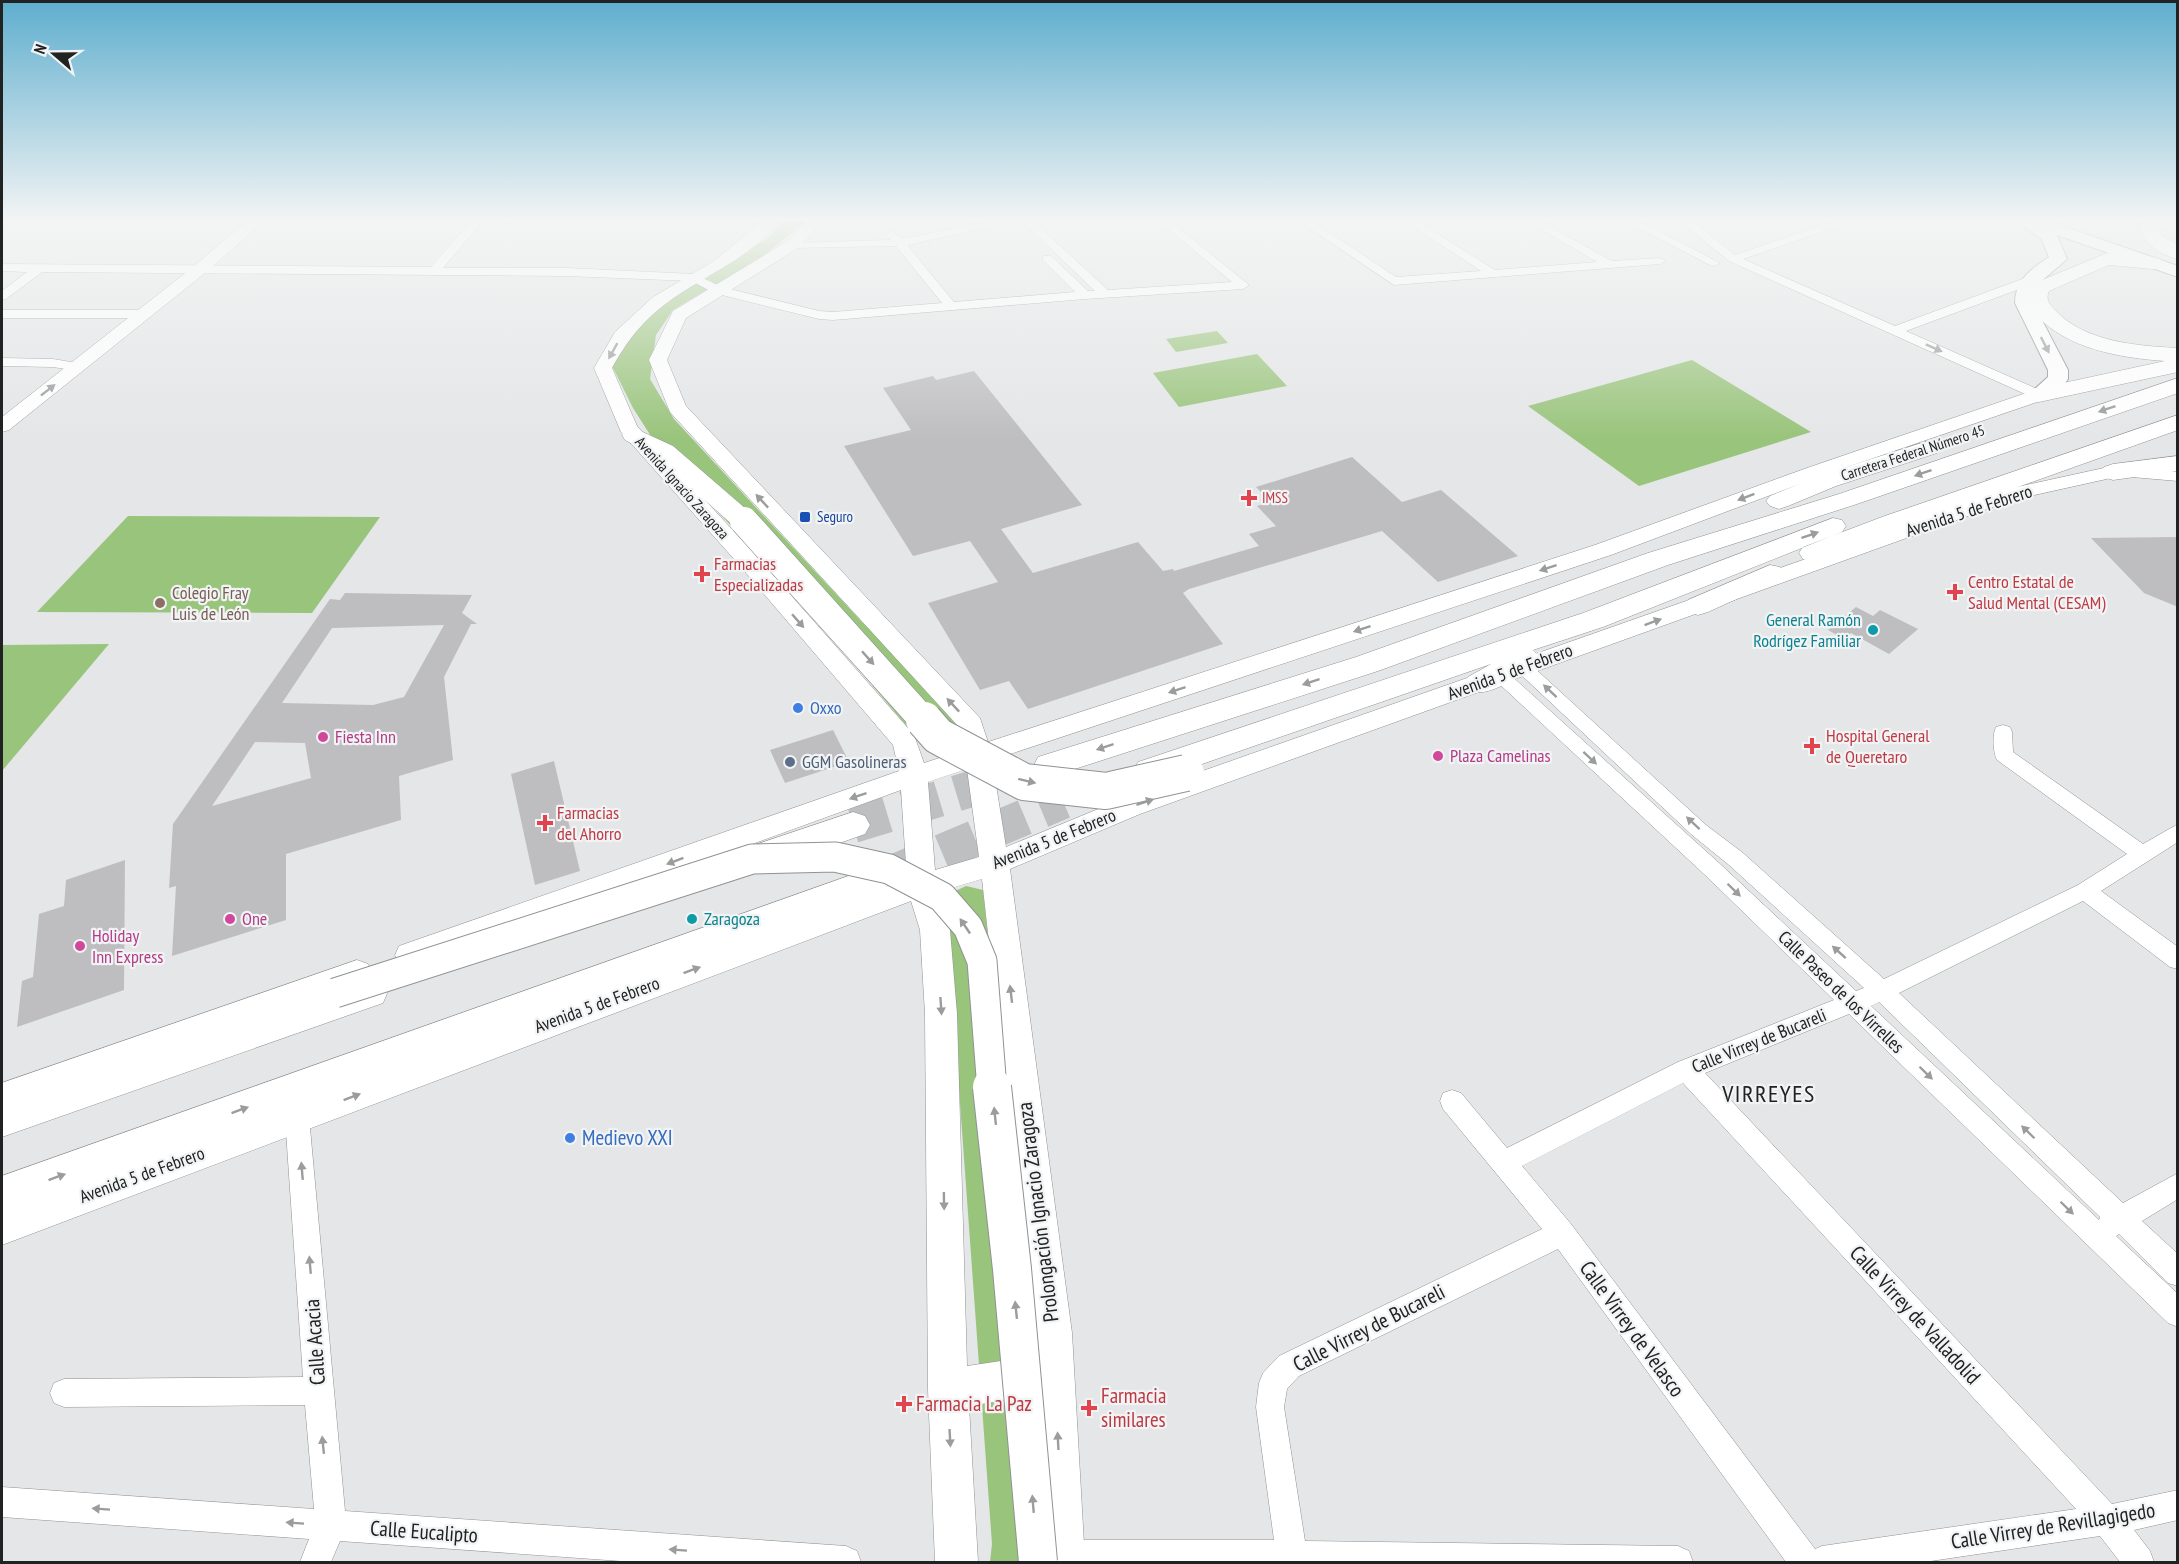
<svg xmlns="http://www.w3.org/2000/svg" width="2179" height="1564" font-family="'PT Sans Narrow',sans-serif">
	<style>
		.green { fill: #99c47b }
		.building { fill: #bebec0; fill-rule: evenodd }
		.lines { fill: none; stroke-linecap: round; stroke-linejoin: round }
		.highway-tunnel { stroke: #bdbfc0; stroke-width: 36; stroke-dasharray: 36 18; stroke-linecap: butt }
		.street-casing { stroke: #909293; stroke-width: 1 }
		.secondary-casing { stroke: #909293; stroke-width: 1 }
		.primary-casing { stroke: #909293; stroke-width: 2 }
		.highway-casing { stroke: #909293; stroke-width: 1 }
		.street { fill: #fff; fill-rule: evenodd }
		.secondary { fill: #fff; fill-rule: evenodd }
		.primary { fill: #fff; fill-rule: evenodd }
		.highway { fill: #fff; fill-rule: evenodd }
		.secondary-bridge-far1-casing { stroke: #909293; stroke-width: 31; stroke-linecap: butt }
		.secondary-bridge-casing { stroke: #909293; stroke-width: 40; stroke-linecap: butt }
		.highway-bridge-far1-casing { stroke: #909293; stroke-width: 29; stroke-linecap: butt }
		.highway-bridge-casing { stroke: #909293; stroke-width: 38; stroke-linecap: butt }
		.secondary-bridge-far1 { stroke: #fff; stroke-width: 29 }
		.secondary-bridge { stroke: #fff; stroke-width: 38 }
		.highway-bridge-far1 { stroke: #fff; stroke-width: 28 }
		.highway-bridge { stroke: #fff; stroke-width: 36 }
		.oneway { fill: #9b9c9c }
		.health-dot { fill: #e0444e; stroke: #f1f3f4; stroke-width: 2 }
		.transit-dot { fill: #1a4fb4; stroke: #f1f3f4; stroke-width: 2 }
		.education-dot { fill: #8d6e63; stroke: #f1f3f4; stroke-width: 2 }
		.culture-dot { fill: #0f9aa8; stroke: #f1f3f4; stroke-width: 2 }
		.shop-dot { fill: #3f7fe0; stroke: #f1f3f4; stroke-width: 2 }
		.hotel-dot { fill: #d1479c; stroke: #f1f3f4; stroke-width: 2 }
		.service-dot { fill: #5c6f8a; stroke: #f1f3f4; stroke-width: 2 }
		.labels { text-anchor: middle; stroke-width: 4.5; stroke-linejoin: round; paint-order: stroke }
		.far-street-label { font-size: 15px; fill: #212222; stroke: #f1f3f4 }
		.far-health-label { font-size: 15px; fill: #be3a42; stroke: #f1f3f4; text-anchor: start }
		.far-transit-label { font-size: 15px; fill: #164399; stroke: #f1f3f4; text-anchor: start }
		.street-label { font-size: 18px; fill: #212222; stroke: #f1f3f4 }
		.health-label { font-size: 18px; fill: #be3a42; stroke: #f1f3f4; text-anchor: start }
		.education-label { font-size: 18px; fill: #785e54; stroke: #f1f3f4; text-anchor: start }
		.culture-label { font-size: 18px; fill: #0d838f; stroke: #f1f3f4; text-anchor: end }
		.shop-label { font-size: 18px; fill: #366cbe; stroke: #f1f3f4; text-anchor: start }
		.hotel-label { font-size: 18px; fill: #b23c85; stroke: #f1f3f4; text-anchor: start }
		.service-label { font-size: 18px; fill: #4e5e75; stroke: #f1f3f4; text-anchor: start }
		.near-shop-label { font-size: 21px; fill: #366cbe; stroke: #f1f3f4; text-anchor: start }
		.near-street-label { font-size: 21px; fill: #212222; stroke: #f1f3f4 }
		.near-health-label { font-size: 21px; fill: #be3a42; stroke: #f1f3f4; text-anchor: start }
		.near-neighbourhood-label { font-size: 24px; letter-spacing: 1.5px; fill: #212222; stroke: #f1f3f4 }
	</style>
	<rect width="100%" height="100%" fill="#e4e6e7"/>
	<path class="green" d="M783,221H806L762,257L673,310L656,335L650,379L674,419L862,622L925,683L965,737L926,749L822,626L654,441L633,408L611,364L657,303L767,239Z
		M1217,331L1228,343L1176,352L1166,339Z
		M1257,354L1287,386L1179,407L1153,373Z
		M1692,360L1811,432L1639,486L1528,406Z
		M128,516L380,517L312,613L37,612Z
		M109,644L2,771V645Z
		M966,886L983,890L1053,1551L1051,1562H990L992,1544L945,896Z"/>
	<path class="building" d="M974,371L1082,505L1001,529L1033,573L1138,542L1163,571L1173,569L1174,571L1259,546L1249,534L1276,526L1257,506L1271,502L1256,487L1352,457L1402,502L1441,490L1518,556L1438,582L1382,531L1189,589L1183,593L1223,644L1028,709L1009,681L980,690L928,603L998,582L970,541L913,556L844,446L911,430L883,388L933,376L936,380Z
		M2178,537V607L2144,593L2091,538Z
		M345,593L472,595L462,613L477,624H471L444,677L453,760L399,776L401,820L286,854V920L172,956L176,886L169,888L173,824L330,599L340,600ZM444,625L404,697L373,705L282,703L332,628ZM255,742L305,743L311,778L212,806Z
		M1856,607L1873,616L1880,610L1918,629L1889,654L1851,633L1844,639L1828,630Z
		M833,730L849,762L785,783L770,750Z
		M554,761L580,871L535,885L511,774Z
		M125,860L124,990L17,1027L22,981L33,977L39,914L64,906L66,880Z"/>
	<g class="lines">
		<path class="highway-tunnel" d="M853,825L1014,776
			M892,873L1063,801"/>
		<g class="street-casing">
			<path id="street" d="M471,221H483L443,268H567L694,274L722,287L819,311L833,312L942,303L896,246L792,248L786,245L788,243L891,240L886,234L892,231L902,239L990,221H1010L1004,224L907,245L954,302L1075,292L1043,260V256H1051L1088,291H1095L1022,221H1033L1108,290L1232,282L1159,221H1170L1249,285L1243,289L1085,299L833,320L819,319L714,293L692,281L567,276L42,272L6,299L2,300V291L27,272L2,271V264L431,267Z
				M1299,221H1312L1396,277L1481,271L1405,221H1417L1495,270L1597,262L1527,221H1539L1612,261L1660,258L1666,261L1660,264L1394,285Z
				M1625,221H1639L1720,263L1714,266L1710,265Z
				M1680,221H1692L1735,255L1834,221H1848L1847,223L1743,259L1895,326L2025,278H2033V284L1906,331L2044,392L2046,395L2044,398H2034L1729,261Z
				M2,310H143L149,314L143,318H2Z
				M2,358L53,359L83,364L85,367L78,371L53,367L2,366Z
				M2125,469L2178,472V481L2120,476L2118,473Z
				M1524,662L1530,664L1706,825L1743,853L1884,979L2078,885L2127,854L1997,760C1993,752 1992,735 1996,727L2003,725L2010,727L2012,732L2013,752L2143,844L2178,824V842L2101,891L2178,947V969L2170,967L2083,901L1899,993L2123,1203L2178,1173V1199L2142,1221L2178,1254V1286L2168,1283L2119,1234L2116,1236L2178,1294V1327L2168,1323L1849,1014L1705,1073L2112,1504L2178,1490V1520L2134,1530L2150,1551L2154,1562H2120L2100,1536L1924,1562H1786L1558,1249L1299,1376L1287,1389L1284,1407L1305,1541L1678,1546L1689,1551L1693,1562H1050L1047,1556L1052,1545L1063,1540H1274L1256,1407L1259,1383L1263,1373L1279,1356L1542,1229L1443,1109L1440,1101L1443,1093L1452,1090L1461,1093L1507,1148L1678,1062L1834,1000L1704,874L1495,680L1492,676L1495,672H1507L1718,862L1856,991L1864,988L1729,865L1692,835L1518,672L1515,668L1518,664ZM1879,1002L2100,1217L2099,1220L1871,1006ZM1683,1083L2076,1509L1822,1546L1815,1549L1571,1224L1522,1166Z
				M297,1106L306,1109L309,1117L345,1511L846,1546L857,1551L861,1562H635L340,1541L331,1562H300L309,1539L2,1517V1487L314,1509L305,1405L64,1407L54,1403L50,1393L54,1383L64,1379L303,1377L285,1117L288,1109Z"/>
		</g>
		<g class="secondary-casing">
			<path id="secondary" d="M247,221H264L205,273L9,430L2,432V417L193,267Z
				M763,221H779C750,260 701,276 664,305C640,324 627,341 612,368L637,426L750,549L914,735L924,763L964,750L959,727L670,412L649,360L673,311L786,242L807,221H823L798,248L686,318L667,360L686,406L980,718L988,742L1595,545L1807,468L2032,391H2046L2048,395L2046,399L1821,476L1611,555L992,760L1006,847L1120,800L1999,491L2113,466L2120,468L2123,472L2120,476L2012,500L1140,814L1010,869L1072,1333L1085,1562H1041L1036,1395L969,1406L978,1562H935L928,1389L925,1014L920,930L911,901L2,1245V1209L907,879L901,790L410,968L399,964L395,955L399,946L899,771L893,745L734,559L621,432L594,368L615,332L653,297L714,261ZM967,769L979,857L935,870L928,782ZM982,879L1035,1356L967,1366L957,1014L950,930L938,892Z
				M357,960L368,964L372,973L368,982L2,1113V1083Z"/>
		</g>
		<g class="primary-casing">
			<path id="primary" d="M2014,221H2048L2178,266V277L2057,235L2067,259L2038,284L2033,303L2068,370V379C2060,391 2046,403 2032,399L2028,395L2048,377V370L2015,303C2015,280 2031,269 2049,257L2041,238Z"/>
		</g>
		<g class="highway-casing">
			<path id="highway" d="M2150,221H2177L2175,225L2159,230L2162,236L2178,245V259C2161,255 2143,244 2140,227L2142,223Z
				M2107,253L2153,257L2160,259L2163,263L2160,267L2153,269L2109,265L2049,291C2045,300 2050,305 2056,311C2085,342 2138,346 2178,348V372L2039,402L2031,400L2027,395L2031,390L2165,361C2121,358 2067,349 2036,315C2031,308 2027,303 2027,294L2035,283Z
				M2178,378V393L1857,504L1668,565L1378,671L1050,777L1038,773L1034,765L1038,757L1356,657L1648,553L1839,494Z
				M2178,415V430L1900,529L1823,559L1813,561L1803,559L1799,553L1803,547L1882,517Z
				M634,428L673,446L753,515L757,521L753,527L744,529L735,527L655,456L625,440L622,435L625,430Z
				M1928,441L1937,443L1940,448L1937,453L1836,486L1788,506L1779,509L1770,506L1766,501L1770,496L1818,476Z
				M2178,456V471L2113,480L2104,477L2100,472L2104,467L2113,464Z
				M1833,518L1842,520L1846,526L1842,532L1603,627L1533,650L1541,658L1537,665C1516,676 1492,698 1468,691L1464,684L1468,677L1491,664L1150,782L1138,778L1134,770L1138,762L1583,613Z
				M1770,565L1780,567L1784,573L1780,579L1708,612L1698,615L1688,612L1684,606L1688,600Z
				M853,812L865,816L870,825L865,834L758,872L746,868L741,858L746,848Z
				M871,868L884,872L889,882L884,892L2,1218V1176Z
				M369,975L383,979L388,991L383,1003L2,1137V1099Z"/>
		</g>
		<use href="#street" class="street"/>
		<use href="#secondary" class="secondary"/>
		<use href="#primary" class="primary"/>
		<use href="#highway" class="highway"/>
		<g class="secondary-bridge-far1-casing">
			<path id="secondary-bridge-far1" d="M335,993L752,859L835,857L889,869L942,897L968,927L982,961L992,1089"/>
		</g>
		<g class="secondary-bridge-casing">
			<path id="secondary-bridge" d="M992,1087L1012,1269L1038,1562"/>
		</g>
		<g class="highway-bridge-far1-casing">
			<path id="highway-bridge-far1" d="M744,521L925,722"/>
		</g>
		<g class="highway-bridge-casing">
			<path id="highway-bridge" d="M924,720L938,736L1024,782L1106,791L1186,773"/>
		</g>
		<use href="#secondary-bridge-far1" class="secondary-bridge-far1"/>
		<use href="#secondary-bridge" class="secondary-bridge"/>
		<use href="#highway-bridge-far1" class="highway-bridge-far1"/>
		<use href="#highway-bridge" class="highway-bridge"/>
	</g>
	<defs><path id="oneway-solid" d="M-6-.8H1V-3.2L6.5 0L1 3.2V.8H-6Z" transform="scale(1.5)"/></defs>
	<g class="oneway">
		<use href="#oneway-solid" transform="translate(2045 345) rotate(63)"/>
		<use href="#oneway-solid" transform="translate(1934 348) rotate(24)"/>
		<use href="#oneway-solid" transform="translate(613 351) rotate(119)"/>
		<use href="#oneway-solid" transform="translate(48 390) rotate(-38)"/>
		<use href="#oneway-solid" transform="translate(2107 409) rotate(161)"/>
		<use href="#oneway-solid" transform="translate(1923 473) rotate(161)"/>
		<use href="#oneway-solid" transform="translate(1746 497) rotate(159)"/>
		<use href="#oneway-solid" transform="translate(762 501) rotate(-133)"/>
		<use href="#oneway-solid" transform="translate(1810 535) rotate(-19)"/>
		<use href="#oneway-solid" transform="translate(1548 568) rotate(162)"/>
		<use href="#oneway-solid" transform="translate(798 621) rotate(49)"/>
		<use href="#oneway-solid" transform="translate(1653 622) rotate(-20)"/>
		<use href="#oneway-solid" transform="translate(1362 629) rotate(162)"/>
		<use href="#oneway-solid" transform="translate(868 658) rotate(48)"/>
		<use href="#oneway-solid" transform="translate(1311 682) rotate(162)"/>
		<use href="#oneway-solid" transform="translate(1177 690) rotate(162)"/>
		<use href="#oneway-solid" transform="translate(1550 691) rotate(-137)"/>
		<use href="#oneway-solid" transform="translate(953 705) rotate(-133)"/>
		<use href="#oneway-solid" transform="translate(1105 747) rotate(162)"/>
		<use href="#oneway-solid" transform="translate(1590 758) rotate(43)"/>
		<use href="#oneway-solid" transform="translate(1027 781) rotate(14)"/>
		<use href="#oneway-solid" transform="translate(858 796) rotate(161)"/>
		<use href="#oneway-solid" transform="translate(1145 802) rotate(-18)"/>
		<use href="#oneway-solid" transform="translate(1693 823) rotate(-137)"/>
		<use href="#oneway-solid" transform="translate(675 861) rotate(159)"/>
		<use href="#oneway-solid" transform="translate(1734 890) rotate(44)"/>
		<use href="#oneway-solid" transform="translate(965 926) rotate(-124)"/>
		<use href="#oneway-solid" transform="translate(1839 952) rotate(-138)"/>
		<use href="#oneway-solid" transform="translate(692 970) rotate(-20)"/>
		<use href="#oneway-solid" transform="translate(1011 994) rotate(-97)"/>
		<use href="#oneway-solid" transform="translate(941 1006) rotate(86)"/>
		<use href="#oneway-solid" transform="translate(1926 1073) rotate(44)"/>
		<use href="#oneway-solid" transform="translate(352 1097) rotate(-21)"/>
		<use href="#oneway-solid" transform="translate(240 1110) rotate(-20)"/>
		<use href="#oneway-solid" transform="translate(995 1116) rotate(-96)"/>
		<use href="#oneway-solid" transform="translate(2028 1132) rotate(-136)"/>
		<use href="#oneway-solid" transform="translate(302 1171) rotate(-95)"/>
		<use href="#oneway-solid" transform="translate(57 1177) rotate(-20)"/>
		<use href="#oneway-solid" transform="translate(944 1201) rotate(89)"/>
		<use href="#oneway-solid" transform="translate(2067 1208) rotate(44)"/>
		<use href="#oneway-solid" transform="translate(310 1265) rotate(-95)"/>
		<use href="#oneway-solid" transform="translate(1016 1310) rotate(-96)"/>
		<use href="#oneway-solid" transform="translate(950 1438) rotate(87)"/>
		<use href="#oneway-solid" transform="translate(1058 1441) rotate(-93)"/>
		<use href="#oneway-solid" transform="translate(323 1445) rotate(-96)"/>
		<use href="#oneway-solid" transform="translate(1033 1504) rotate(-95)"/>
		<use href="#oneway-solid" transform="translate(101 1509) rotate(-176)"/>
		<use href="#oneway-solid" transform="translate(295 1523) rotate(-176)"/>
		<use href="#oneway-solid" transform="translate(678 1550) rotate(-176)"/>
	</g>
	<linearGradient id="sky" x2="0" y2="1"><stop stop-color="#5eaece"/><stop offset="0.5" stop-color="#f3f4f4"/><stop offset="1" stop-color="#f3f4f4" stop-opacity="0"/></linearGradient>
	<rect width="2179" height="439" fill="url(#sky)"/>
	<g class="health-dot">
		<path d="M1246 489h6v6h6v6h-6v6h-6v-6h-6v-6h6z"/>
		<path d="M699 565h6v6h6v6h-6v6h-6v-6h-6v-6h6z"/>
		<path d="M1952 583h6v6h6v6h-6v6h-6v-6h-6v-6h6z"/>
		<path d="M1809 737h6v6h6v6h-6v6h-6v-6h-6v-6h6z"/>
		<path d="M542 814h6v6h6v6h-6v6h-6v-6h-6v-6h6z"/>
		<path d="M901 1395h6v6h6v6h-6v6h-6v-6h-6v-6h6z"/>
		<path d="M1086 1399h6v6h6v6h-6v6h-6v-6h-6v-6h6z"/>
	</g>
	<rect class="transit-dot" x="799" y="511" width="12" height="12" rx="3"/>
	<circle class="education-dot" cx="160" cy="603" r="6"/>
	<g class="culture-dot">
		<circle cx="1873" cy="630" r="6"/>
		<circle cx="692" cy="919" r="6"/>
	</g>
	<g class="shop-dot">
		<circle cx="798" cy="708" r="6"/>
		<circle cx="570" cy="1138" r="6"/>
	</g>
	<g class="hotel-dot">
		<circle cx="323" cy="737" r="6"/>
		<circle cx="1438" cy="756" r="6"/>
		<circle cx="230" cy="919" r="6"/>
		<circle cx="80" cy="946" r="6"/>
	</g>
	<circle class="service-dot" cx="790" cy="762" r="6"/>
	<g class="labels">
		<g class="far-street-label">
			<text transform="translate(1913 453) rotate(-18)" y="5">Carretera Federal Número 45</text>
			<text transform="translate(682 488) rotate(48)" y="5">Avenida Ignacio Zaragoza</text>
		</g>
		<g class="far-health-label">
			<text x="1262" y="503">IMSS</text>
		</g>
		<g class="far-transit-label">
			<text x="817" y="522">Seguro</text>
		</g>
		<g class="street-label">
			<text transform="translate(1969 511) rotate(-18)" y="6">Avenida 5 de Febrero</text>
			<text transform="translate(1510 672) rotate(-20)" y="6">Avenida 5 de Febrero</text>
			<text transform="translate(1054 839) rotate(-22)" y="6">Avenida 5 de Febrero</text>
			<text transform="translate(1841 992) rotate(44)" y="6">Calle Paseo de los Virrelles</text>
			<text transform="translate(597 1005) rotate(-20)" y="6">Avenida 5 de Febrero</text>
			<text transform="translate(1759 1041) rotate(-22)" y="6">Calle Virrey de Bucareli</text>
			<text transform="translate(142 1175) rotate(-20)" y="6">Avenida 5 de Febrero</text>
		</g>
		<g class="health-label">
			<text x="714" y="570">Farmacias<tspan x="714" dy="21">Especializadas</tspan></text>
			<text x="1968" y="588">Centro Estatal de<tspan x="1968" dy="21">Salud Mental (CESAM)</tspan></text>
			<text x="1826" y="742">Hospital General<tspan x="1826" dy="21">de Queretaro</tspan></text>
			<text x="557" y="819">Farmacias<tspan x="557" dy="21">del Ahorro</tspan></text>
		</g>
		<g class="education-label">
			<text x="172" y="599">Colegio Fray<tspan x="172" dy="21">Luis de León</tspan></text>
		</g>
		<g class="culture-label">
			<text x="1861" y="626">General Ramón<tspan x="1861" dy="21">Rodrígez Familiar</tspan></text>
			<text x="704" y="925" text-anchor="start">Zaragoza</text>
		</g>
		<g class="shop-label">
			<text x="810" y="714">Oxxo</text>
		</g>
		<g class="hotel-label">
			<text x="335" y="743">Fiesta Inn</text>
			<text x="1450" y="762">Plaza Camelinas</text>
			<text x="242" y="925">One</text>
			<text x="92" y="942">Holiday<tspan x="92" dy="21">Inn Express</tspan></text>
		</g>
		<g class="service-label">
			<text x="802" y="768">GGM Gasolineras</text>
		</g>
		<g class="near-shop-label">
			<text x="582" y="1145">Medievo XXI</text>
		</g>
		<g class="near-street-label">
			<text transform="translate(1038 1212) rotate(-97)" y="7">Prolongación Ignacio Zaragoza</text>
			<text transform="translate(1915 1315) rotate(47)" y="7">Calle Virrey de Valladolid</text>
			<text transform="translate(1369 1328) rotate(-27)" y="7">Calle Virrey de Bucareli</text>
			<text transform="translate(1632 1329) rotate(54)" y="7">Calle Virrey de Velasco</text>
			<text transform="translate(315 1342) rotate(-94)" y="7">Calle Acacia</text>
			<text transform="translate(2053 1526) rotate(-9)" y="7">Calle Virrey de Revillagigedo</text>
			<text transform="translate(424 1532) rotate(4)" y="7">Calle Eucalipto</text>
		</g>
		<g class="near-health-label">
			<text x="1101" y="1403">Farmacia<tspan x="1101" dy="24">similares</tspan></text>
			<text x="916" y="1411">Farmacia La Paz</text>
		</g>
		<g class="near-neighbourhood-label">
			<text x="1769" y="1102">VIRREYES</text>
		</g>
	</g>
	<rect width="2179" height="1564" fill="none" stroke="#212222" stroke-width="6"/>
	<g transform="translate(54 54) rotate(290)" stroke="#f1f3f4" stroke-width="4.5" paint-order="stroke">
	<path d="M0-4.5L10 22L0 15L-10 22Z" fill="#212222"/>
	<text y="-9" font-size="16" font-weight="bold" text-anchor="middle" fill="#212222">N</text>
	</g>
</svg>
